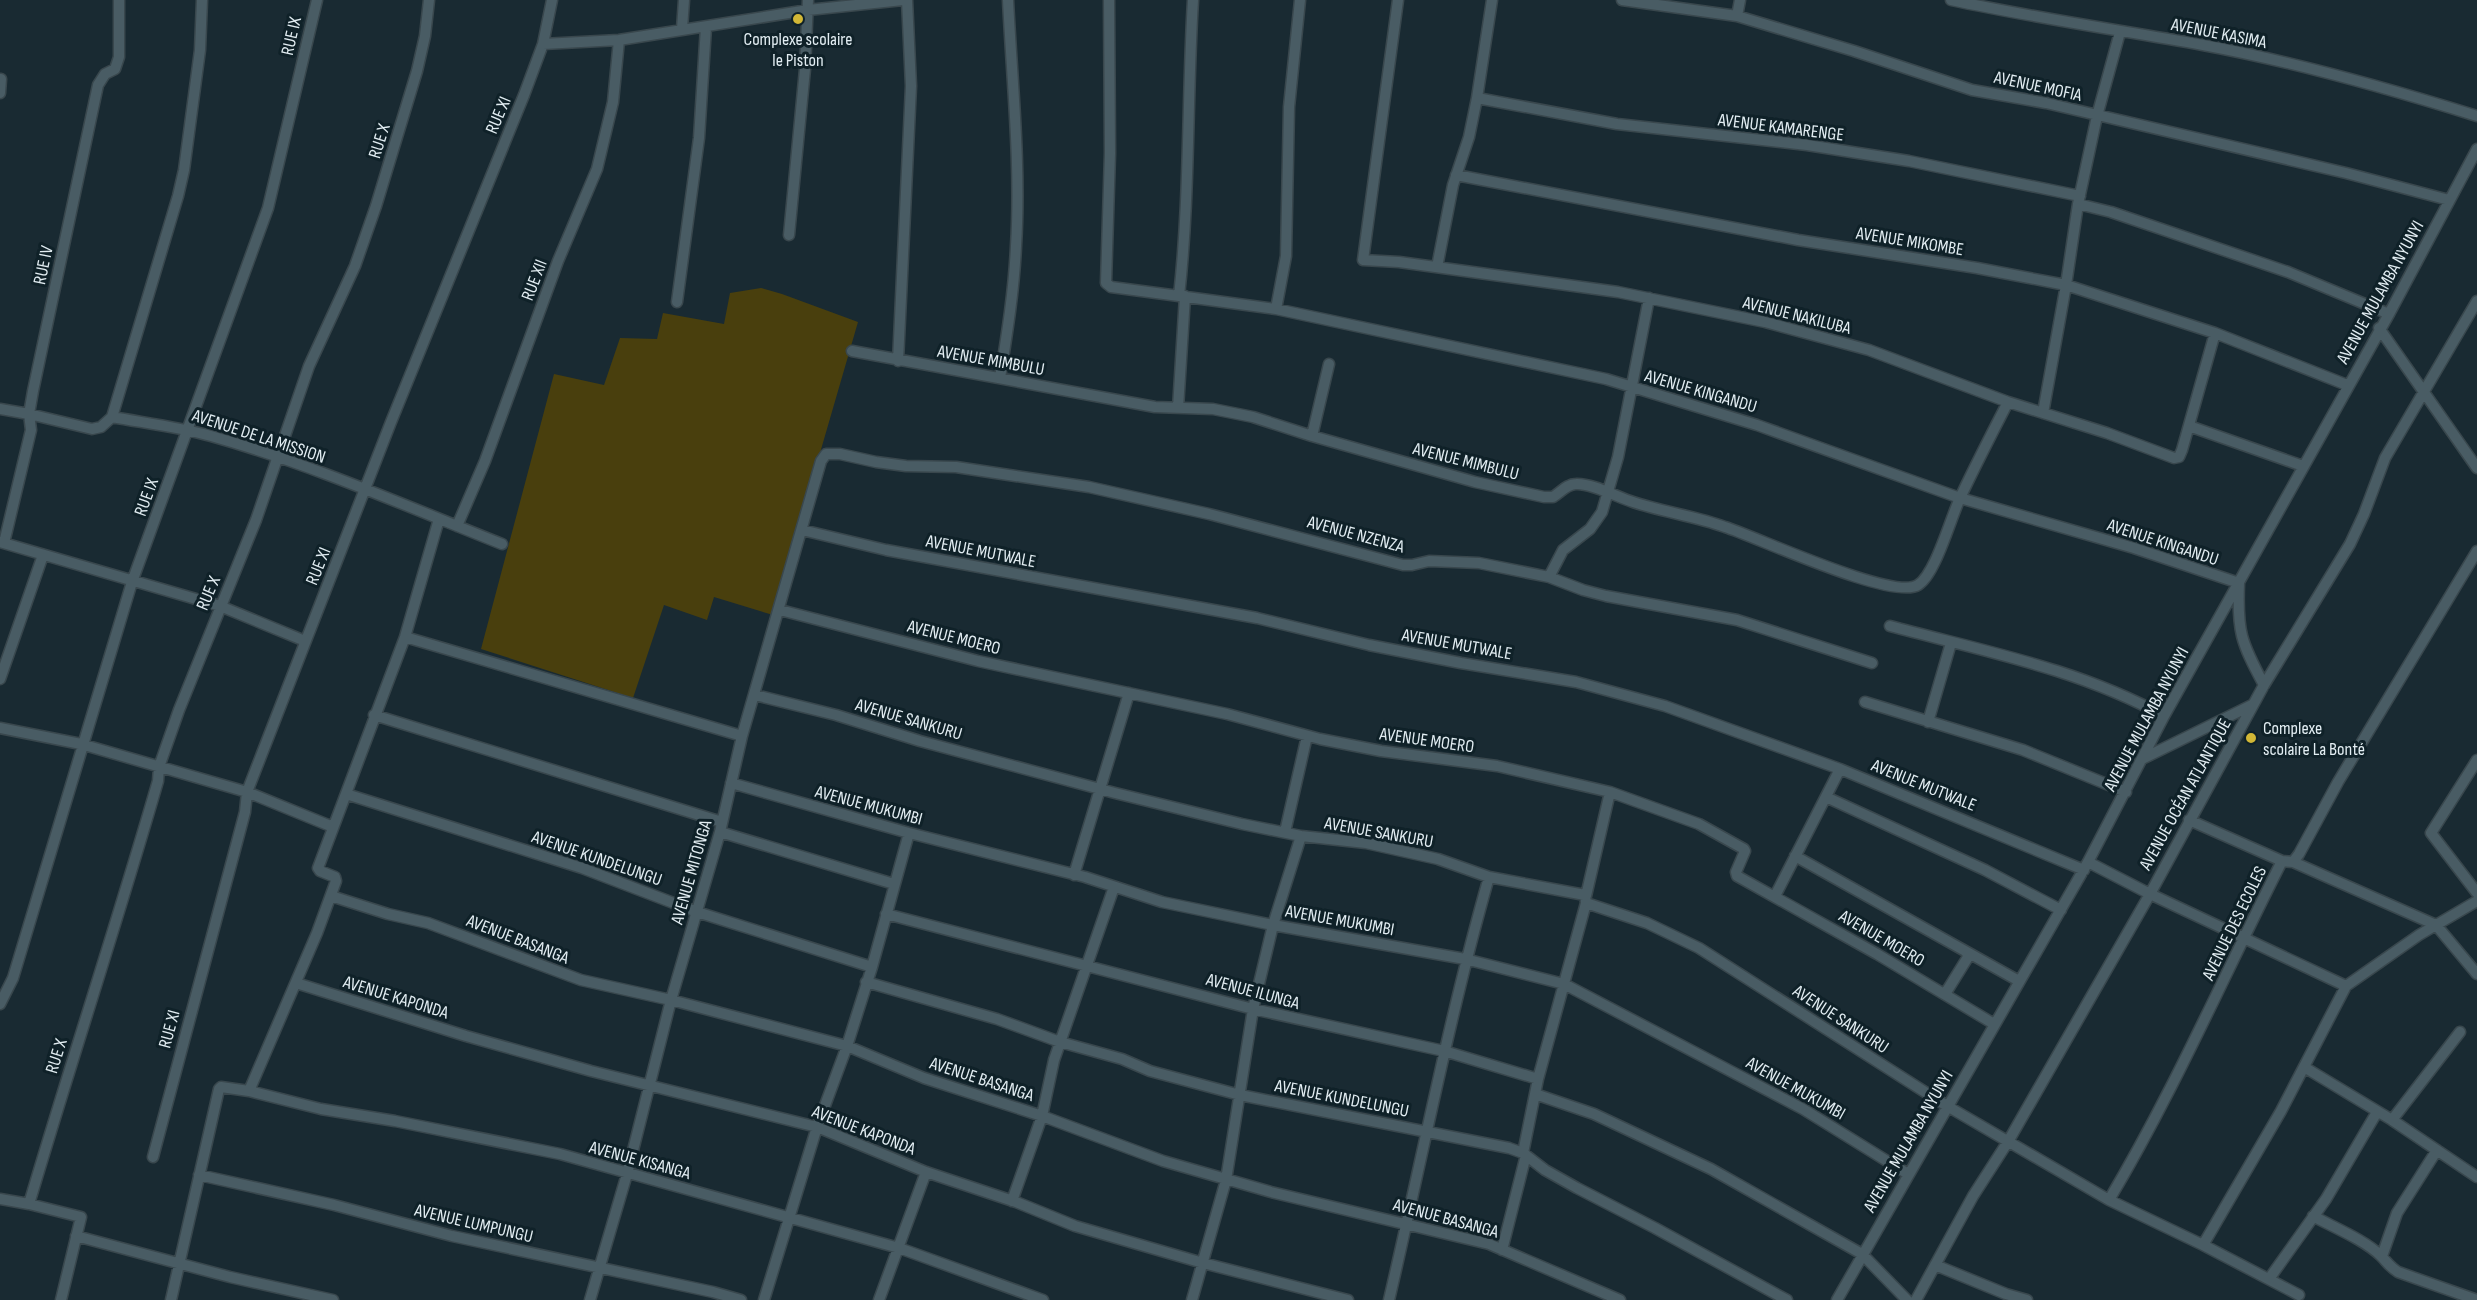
<svg xmlns="http://www.w3.org/2000/svg" width="2477" height="1300" font-family="'Sofia Sans Condensed',sans-serif">
	<style>
		.green { fill: #493f0d }
		.lines { fill: none; stroke-linecap: round; stroke-linejoin: round }
		.minor-casing { stroke: #39474d; stroke-width: 13 }
		.minor { stroke: #495c64; stroke-width: 10 }
		.poi-dot { fill: #d2b736; stroke: #0f2128; stroke-width: 2 }
		.labels { text-anchor: middle; stroke-width: 6; stroke-linejoin: round; paint-order: stroke }
		.street-label { font-size: 18px; fill: #e2edf2; stroke: #0f2128 }
		.poi-label { font-size: 18px; fill: #e2edf2; stroke: #0f2128 }
	</style>
	<rect width="100%" height="100%" fill="#192a32"/>
	<path class="green" d="M761,288L782,294L858,322L773,615L714,597L707,620L664,605L633,698L481,649L554,374L604,385L620,338L657,339L663,313L724,324L730,293Z"/>
	<g class="lines">
		<g class="minor-casing">
			<path id="minor" d="M1109,0L1110,153L1106,283L1111,287L1179,296
				M1193,0C1187,99 1190,197 1179,296L1276,309L1606,379L1757,425L1960,498L2134,548L2239,583C2237,632 2241,642 2264,685
				M1398,0L1363,260L1399,262L1618,292L1765,322L1869,350L2008,402L2107,433L2174,458L2179,457L2182,450L2215,333
				M1622,0L1737,16L1854,51L1972,90L2046,103L2346,173L2449,200
				M1951,0C2035,18 2119,30 2203,45C2296,62 2387,88 2477,116
				M1737,16L1740,0
				M682,29L684,0
				M543,44L619,40L808,10L903,0
				M0,93L1,79
				M1477,98L1617,124L1807,145L1909,161L2080,196
				M1456,175L1798,240L1977,268L2066,285L2215,333L2347,385
				M2078,204L2111,212L2288,272L2389,314
				M789,235L805,69L808,0
				M1437,267L1453,185L1469,137L1477,98L1492,0
				M677,302L699,138L706,27
				M1276,309L1286,256L1289,107L1300,0
				M2379,328L2477,468
				M852,351L1155,407L1213,409L1253,417L1312,436L1475,482L1544,497H1553C1561,492 1567,484 1576,484C1592,483 1617,497 1633,502C1663,512 1695,516 1725,527C1757,537 1893,601 1918,585C1936,574 1951,516 1961,496C1976,464 1992,433 2008,402
				M898,361L911,86L907,0
				M1000,378C1007,334 1014,291 1016,246C1021,165 1012,82 1008,0
				M1178,408L1185,296
				M0,409L29,414L92,429L101,427L112,417
				M2043,413L2066,285L2078,204L2097,116L2120,32
				M112,417L178,196L184,170L200,50L202,0
				M112,417C145,423 179,427 211,436C311,464 406,506 502,544
				M2189,426L2303,466
				M1312,436L1329,364
				M457,526L485,461L558,261L597,169L613,102L619,40
				M802,530L886,550L1257,618L1369,645L1461,663L1576,682L1665,706L1840,769L2084,870
				M0,542L220,606L305,641
				M4,543L31,430L29,414L33,391L98,85L105,74L115,69L119,57V0
				M1549,577L1563,550L1590,529L1602,512L1618,457L1649,298
				M780,610L978,661L1227,714L1320,739L1381,751L1497,766L1610,792L1699,824L1744,849L1745,851L1736,872L1737,876L1877,954L1994,1024
				M1890,626C1983,651 2079,669 2164,716
				M405,637L742,736
				M0,679L43,555
				M755,695L836,715L920,741L1115,793L1242,824L1301,836L1366,843L1438,859L1489,877L1585,895L1586,903L1538,1079
				M1865,702L2023,750L2126,792
				M374,715L722,822
				M1928,722L1951,643
				M0,728L81,744L247,792L333,827
				M2142,759L2252,705
				M2477,760L2431,833L2477,893
				M731,783L909,833L1085,877L1162,902L1273,925L1465,959L1564,984L1803,1109L1908,1174
				M346,794L582,868L697,912L872,967
				M1826,797L1985,870L2061,910
				M2189,820L2282,861
				M720,832L894,884
				M1285,832L1307,736
				M1795,856L2019,981
				M2088,862L2150,894L2346,986
				M2293,862L2436,925L2477,974
				M1074,875L1129,693
				M331,896L388,914L428,923L581,980L671,1000L847,1046L924,1078L1042,1116L1163,1161L1271,1192L1489,1244L1620,1300
				M1586,896L1610,792
				M1775,896L1840,769
				M1586,903L1647,923L1699,948L1947,1106L2109,1200L2203,1245L2299,1295
				M886,914L1253,1009L1444,1051L1538,1079L1523,1153
				M866,982L997,1019L1060,1042L1122,1059L1150,1071L1240,1095L1509,1148L1523,1153L1545,1170L1577,1188L1655,1228L1787,1300
				M296,983L466,1036L591,1071L817,1127L926,1172L1016,1202L1075,1226L1203,1263L1348,1300
				M1945,994L1968,957L1967,953
				M0,1004L13,978L132,582L268,208L317,0
				M2304,1067L2392,1120L2477,1177
				M249,1091L317,933L336,881L335,877L320,871L318,868L405,637L439,519
				M1535,1094L1594,1114L1711,1169L1862,1254L1907,1300
				M2392,1120L2460,1032
				M153,1157L245,812L247,792L391,422L524,95L543,44L552,0
				M199,1175L334,1205L452,1236L713,1292L741,1300
				M0,1199L29,1204L81,1217L61,1300
				M2109,1200C2174,1091 2224,975 2282,861L2293,862L2299,854L2338,782L2477,551
				M1012,1201L1042,1116L1054,1060L1114,887
				M29,1204C71,1062 117,923 158,781L159,767L179,710L256,520L309,366L355,266L376,206L417,71L425,36L429,0
				M2313,1216C2333,1227 2365,1240 2381,1256C2387,1262 2390,1267 2398,1272L2477,1300
				M76,1236L230,1277L333,1300
				M2203,1245L2281,1111L2346,986L2419,935L2477,901
				M1502,1250L1526,1155
				M2382,1256L2397,1213L2437,1150
				M1935,1265L2006,1294L2027,1300
				M2269,1279L2326,1199L2377,1112
				M171,1300L219,1089L221,1087L249,1091L321,1109L395,1121L560,1154L899,1248L1043,1300
				M590,1300L627,1174L671,1000L720,832L742,736L821,461L826,454H840L876,462L906,466L956,467L1089,487L1209,514L1403,565H1412L1429,561L1479,563L1549,577L1583,590L1606,596L1737,620L1872,663
				M764,1300L817,1127L847,1046L872,967L909,833
				M879,1300L926,1172
				M1192,1300L1226,1180L1253,1009L1273,925L1301,836
				M1389,1300C1422,1159 1449,1017 1489,877
				M1837,1300L2088,862L2164,716L2389,314L2477,149
				M1916,1300L1973,1196L2009,1140L2150,894L2264,685L2350,544L2364,514L2385,458L2477,301"/>
		</g>
		<use href="#minor" class="minor"/>
	</g>
	<g class="poi-dot">
		<circle cx="798" cy="19" r="6"/>
		<circle cx="2251" cy="738" r="6"/>
	</g>
	<g class="labels">
		<g class="street-label">
			<text transform="translate(2219 33) rotate(11)" y="6">AVENUE KASIMA</text>
			<text transform="translate(291 36) rotate(-77)" y="6">RUE IX</text>
			<text transform="translate(2038 86) rotate(12)" y="6">AVENUE MOFIA</text>
			<text transform="translate(498 115) rotate(-67)" y="6">RUE XI</text>
			<text transform="translate(1781 127) rotate(7)" y="6">AVENUE KAMARENGE</text>
			<text transform="translate(379 141) rotate(-73)" y="6">RUE X</text>
			<text transform="translate(1910 241) rotate(9)" y="6">AVENUE MIKOMBE</text>
			<text transform="translate(43 265) rotate(-78)" y="6">RUE IV</text>
			<text transform="translate(534 280) rotate(-69)" y="6">RUE XII</text>
			<text transform="translate(2380 292) rotate(-61)" y="6">AVENUE MULAMBA NYUNYI</text>
			<text transform="translate(1797 315) rotate(14)" y="6">AVENUE NAKILUBA</text>
			<text transform="translate(991 360) rotate(10)" y="6">AVENUE MIMBULU</text>
			<text transform="translate(1701 391) rotate(16)" y="6">AVENUE KINGANDU</text>
			<text transform="translate(259 436) rotate(18)" y="6">AVENUE DE LA MISSION</text>
			<text transform="translate(1466 461) rotate(14)" y="6">AVENUE MIMBULU</text>
			<text transform="translate(146 497) rotate(-70)" y="6">RUE IX</text>
			<text transform="translate(1356 534) rotate(15)" y="6">AVENUE NZENZA</text>
			<text transform="translate(2163 542) rotate(18)" y="6">AVENUE KINGANDU</text>
			<text transform="translate(981 551) rotate(11)" y="6">AVENUE MUTWALE</text>
			<text transform="translate(318 566) rotate(-68)" y="6">RUE XI</text>
			<text transform="translate(208 593) rotate(-67)" y="6">RUE X</text>
			<text transform="translate(954 637) rotate(14)" y="6">AVENUE MOERO</text>
			<text transform="translate(1457 644) rotate(10)" y="6">AVENUE MUTWALE</text>
			<text transform="translate(909 719) rotate(16)" y="6">AVENUE SANKURU</text>
			<text transform="translate(2146 719) rotate(-62)" y="6">AVENUE MULAMBA NYUNYI</text>
			<text transform="translate(1427 740) rotate(8)" y="6">AVENUE MOERO</text>
			<text transform="translate(1924 785) rotate(22)" y="6">AVENUE MUTWALE</text>
			<text transform="translate(2185 794) rotate(-61)" y="6">AVENUE OCÉAN ATLANTIQUE</text>
			<text transform="translate(869 805) rotate(15)" y="6">AVENUE MUKUMBI</text>
			<text transform="translate(1379 832) rotate(10)" y="6">AVENUE SANKURU</text>
			<text transform="translate(597 858) rotate(19)" y="6">AVENUE KUNDELUNGU</text>
			<text transform="translate(691 872) rotate(-74)" y="6">AVENUE MITONGA</text>
			<text transform="translate(1340 920) rotate(10)" y="6">AVENUE MUKUMBI</text>
			<text transform="translate(2234 923) rotate(-64)" y="6">AVENUE DES ECOLES</text>
			<text transform="translate(1882 938) rotate(30)" y="6">AVENUE MOERO</text>
			<text transform="translate(518 939) rotate(21)" y="6">AVENUE BASANGA</text>
			<text transform="translate(1253 991) rotate(15)" y="6">AVENUE ILUNGA</text>
			<text transform="translate(396 997) rotate(17)" y="6">AVENUE KAPONDA</text>
			<text transform="translate(1841 1019) rotate(33)" y="6">AVENUE SANKURU</text>
			<text transform="translate(169 1029) rotate(-75)" y="6">RUE XI</text>
			<text transform="translate(56 1056) rotate(-73)" y="6">RUE X</text>
			<text transform="translate(982 1079) rotate(18)" y="6">AVENUE BASANGA</text>
			<text transform="translate(1796 1088) rotate(29)" y="6">AVENUE MUKUMBI</text>
			<text transform="translate(1342 1098) rotate(11)" y="6">AVENUE KUNDELUNGU</text>
			<text transform="translate(864 1130) rotate(21)" y="6">AVENUE KAPONDA</text>
			<text transform="translate(1908 1141) rotate(-60)" y="6">AVENUE MULAMBA NYUNYI</text>
			<text transform="translate(640 1160) rotate(15)" y="6">AVENUE KISANGA</text>
			<text transform="translate(1446 1218) rotate(15)" y="6">AVENUE BASANGA</text>
			<text transform="translate(474 1223) rotate(13)" y="6">AVENUE LUMPUNGU</text>
		</g>
		<g class="poi-label">
			<text x="798" y="45">Complexe scolaire<tspan x="798" dy="21">le Piston</tspan></text>
			<text x="2263" y="734" text-anchor="start">Complexe<tspan x="2263" dy="21">scolaire La Bonté</tspan></text>
		</g>
	</g>
</svg>
